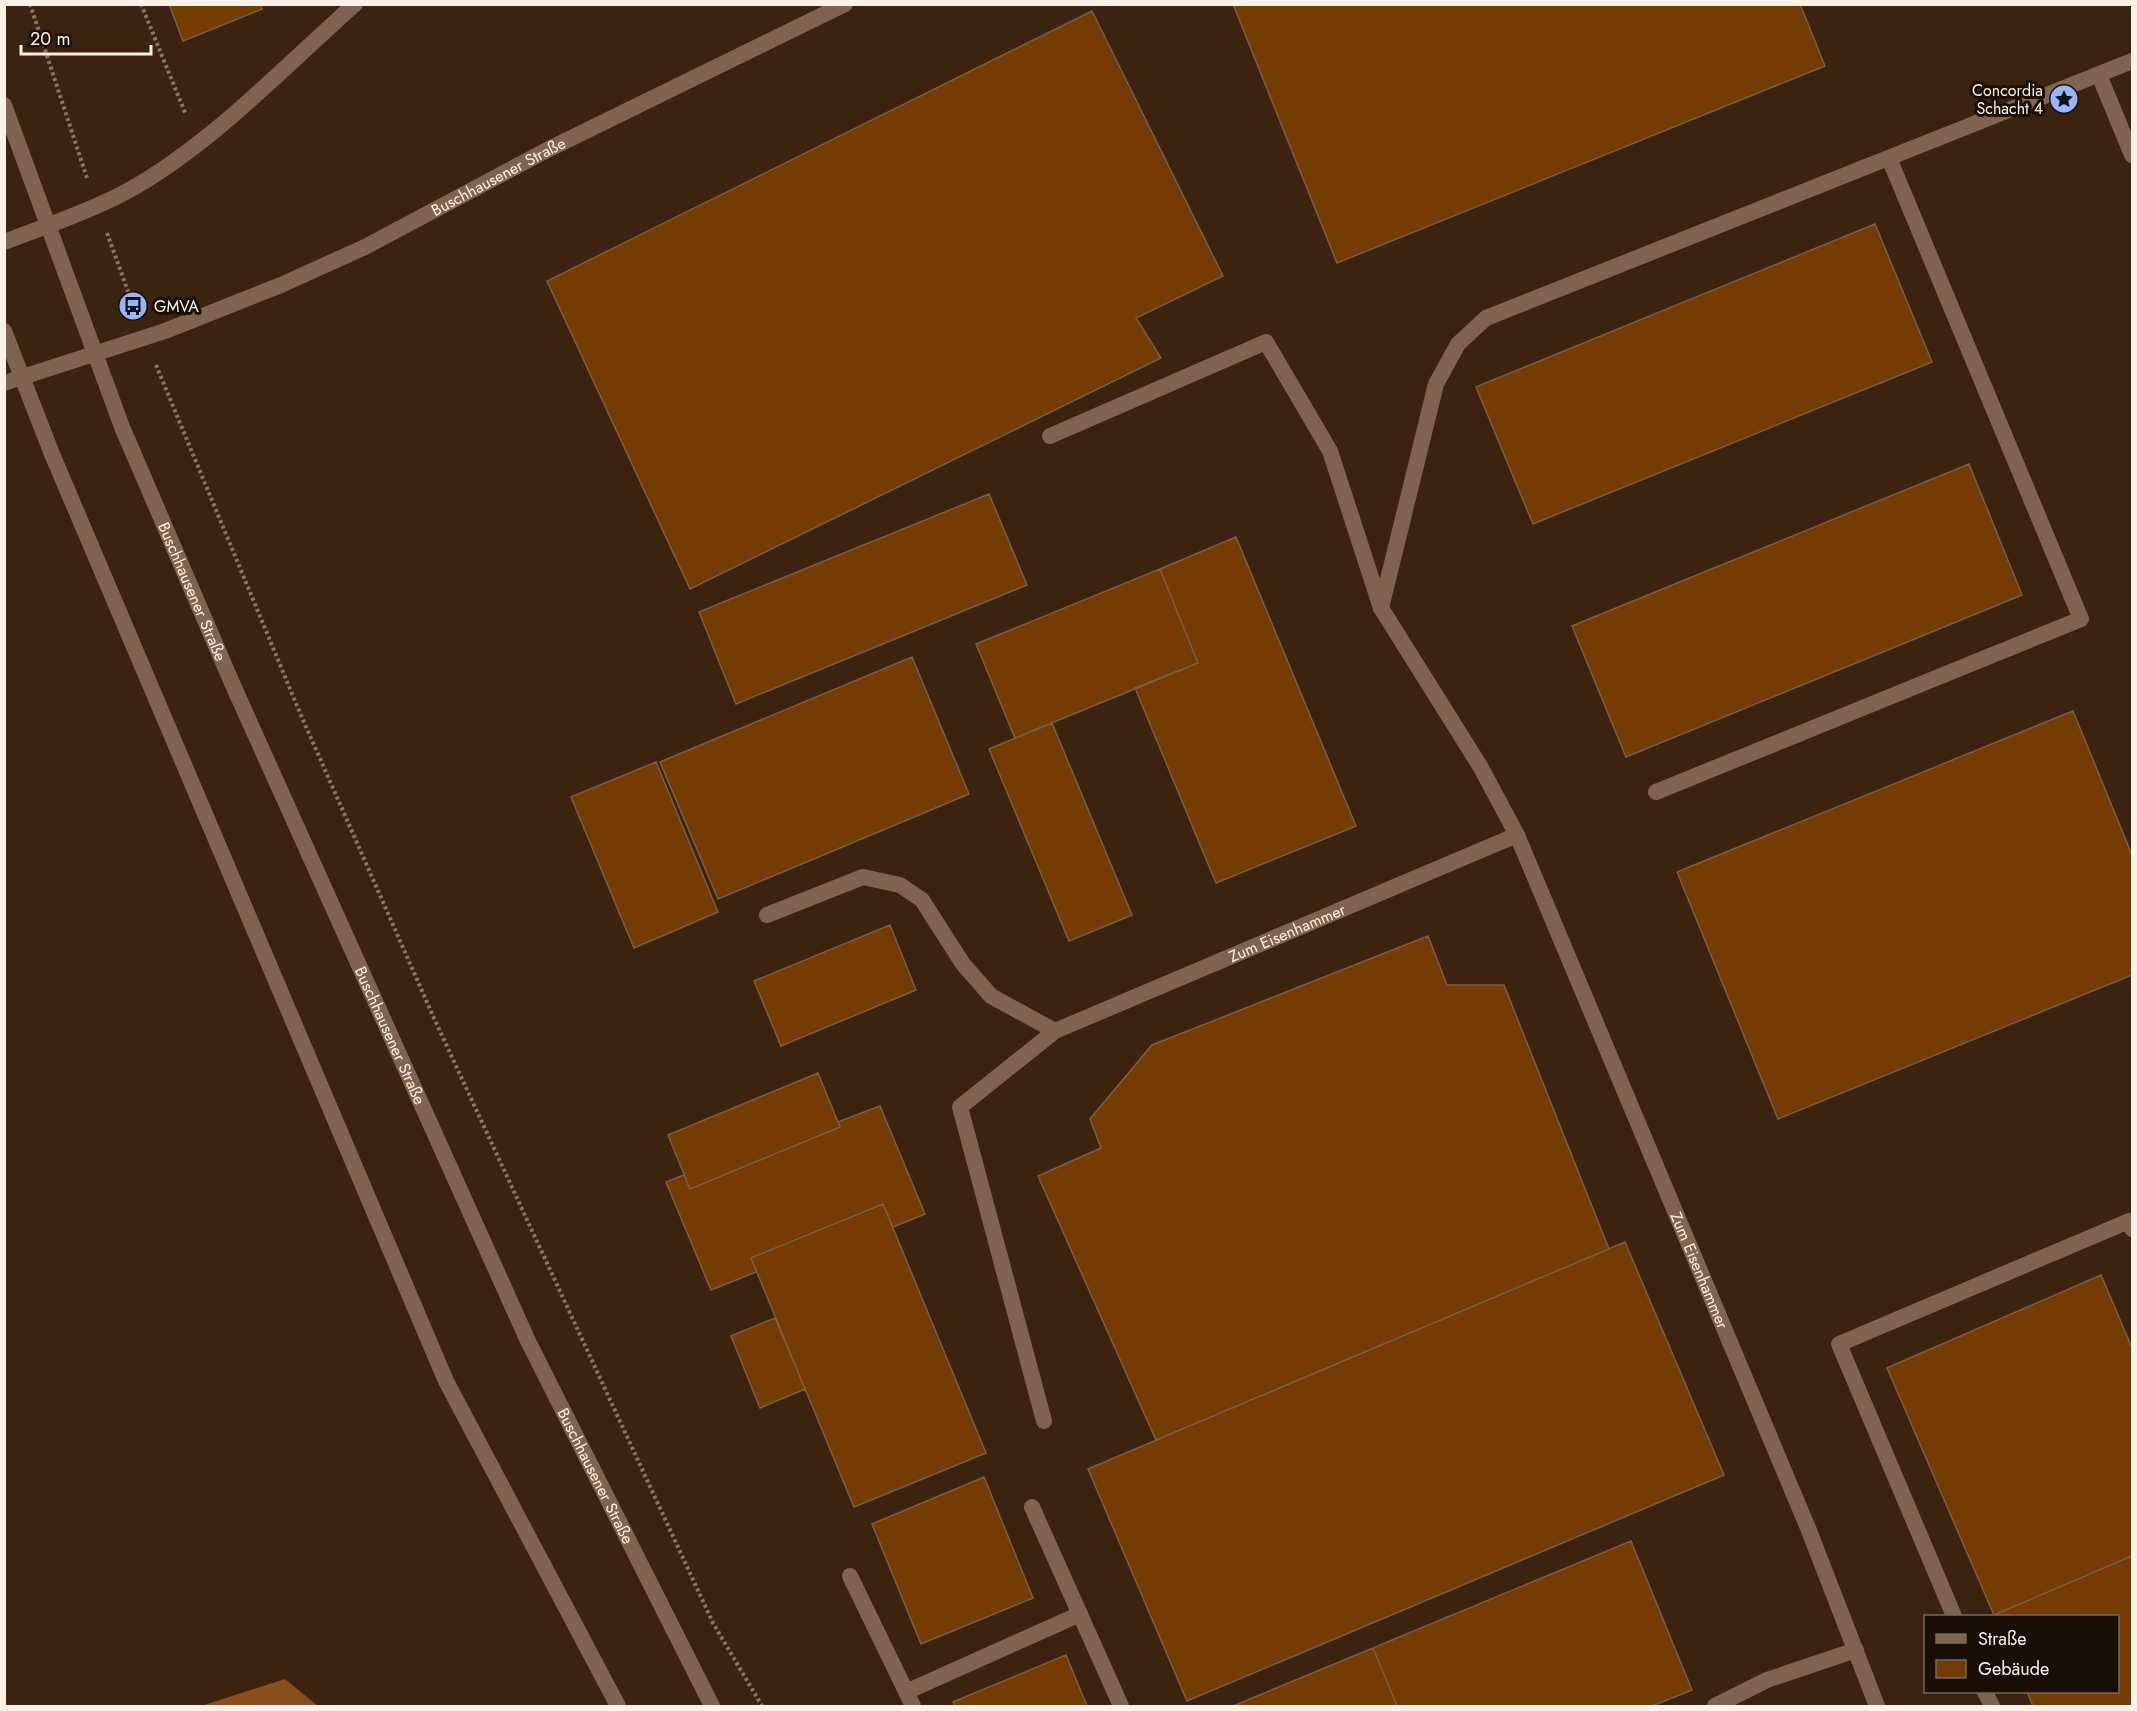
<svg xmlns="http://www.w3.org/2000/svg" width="2137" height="1711" font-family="Jost,sans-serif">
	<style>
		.forest { fill: #894f1d }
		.building { fill: #743c02; stroke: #7b5f4b; stroke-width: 1.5 }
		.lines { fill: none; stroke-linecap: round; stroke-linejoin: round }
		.path { stroke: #8b7869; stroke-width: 4; stroke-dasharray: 3 3; stroke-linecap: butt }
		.service { stroke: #80644f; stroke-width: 16 }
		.minor { stroke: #80644f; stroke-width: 16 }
		.secondary { stroke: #80644f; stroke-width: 16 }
		.labels { text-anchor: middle; stroke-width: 6; stroke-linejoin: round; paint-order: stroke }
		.poi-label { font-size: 16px; fill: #fef1e8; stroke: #1a0f07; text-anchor: end }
		.street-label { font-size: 16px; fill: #fef1e8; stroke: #1a0f07 }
	</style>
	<rect width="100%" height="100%" fill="#3b2310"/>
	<path class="forest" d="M285,1679L318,1706H201Z"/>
	<path class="building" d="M169,4H260L262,9L183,41Z
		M1233,4H1800L1825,66L1337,263Z
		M1092,11L1223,276L1136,318L1161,358L690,589L547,281Z
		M1875,224L1932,362L1533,524L1476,387Z
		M1969,464L2022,595L1626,757L1572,626Z
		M989,494L1027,585L736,704L699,612Z
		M1236,537L1356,826L1216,883L1135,688L1198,663L1160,569Z
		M1160,569L1198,663L1015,738L976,644Z
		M912,657L969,794L718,899L660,762Z
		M2073,711L2132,855V975L1778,1119L1677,872Z
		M1052,723L1132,915L1069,941L989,749Z
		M656,762L718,912L634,948L571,797Z
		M890,925L916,990L781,1046L754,981Z
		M1428,936L1447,985H1504L1609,1249L1156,1440L1038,1176L1101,1148L1090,1119L1152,1045Z
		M818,1073L840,1127L690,1189L668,1135Z
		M880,1106L925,1214L893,1227L883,1204L751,1258L756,1272L711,1290L666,1182L684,1175L690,1189L840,1127L838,1122Z
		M883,1204L986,1453L854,1507L751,1258Z
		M1625,1242L1724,1475L1187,1701L1088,1469Z
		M2101,1275L2132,1348V1556L1994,1615L1887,1368Z
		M775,1318L805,1389L760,1408L731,1336Z
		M984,1477L1033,1598L921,1644L872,1524Z
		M1631,1541L1692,1690L1652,1706H1397L1373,1648Z
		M2132,1556V1706H2033L2027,1692H2118V1616L1994,1615Z
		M1373,1648L1397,1706H1233Z
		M1066,1655L1087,1706H955L953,1702Z"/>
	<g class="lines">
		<path class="path" d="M30,4L87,178
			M141,4L186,115
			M107,233L134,308
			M156,365L300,713L433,1016L713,1623L762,1706"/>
		<g class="service">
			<path d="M2099,75L2132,155"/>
			<path d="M4,242C41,228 79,215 114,198C200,156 283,68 355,4"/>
			<path id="s1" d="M4,383L165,331L281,285L365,247L547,150L845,4"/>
			<path d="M1050,436L1266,342L1330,451L1381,608"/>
			<path d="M1381,608L1436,384L1458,344L1486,318L2132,61"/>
			<path d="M1656,792L2081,619L1889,158"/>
			<path d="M767,915L863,877L900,885L922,900L963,964L991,996L1055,1031L960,1107L1044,1421"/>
			<path d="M1032,1507L1121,1706"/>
			<path d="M850,1576L913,1706"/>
			<path d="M1954,1616L1839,1344L2129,1221L2132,1229"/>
			<path d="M906,1692L1080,1614"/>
			<path d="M1985,1692L1992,1706"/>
			<path d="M1715,1706L1767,1680L1856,1650"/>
		</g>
		<g class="minor">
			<path d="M1381,608L1480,766L1517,835"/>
			<path id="s2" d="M1055,1031L1517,835L1808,1528L1877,1706"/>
		</g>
		<g class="secondary">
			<path id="s3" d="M4,105L122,427L232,683L528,1341L712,1706"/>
			<path d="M4,331L52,454L446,1381L618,1706"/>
		</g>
	</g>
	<defs>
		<g id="sight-disc" transform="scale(1.5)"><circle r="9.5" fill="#98b5fd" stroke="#1a0f07"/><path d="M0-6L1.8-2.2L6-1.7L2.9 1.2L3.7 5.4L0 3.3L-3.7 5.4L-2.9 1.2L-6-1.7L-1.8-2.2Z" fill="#111"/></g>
		<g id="bus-disc" transform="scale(1.5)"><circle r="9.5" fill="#98b5fd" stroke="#1a0f07"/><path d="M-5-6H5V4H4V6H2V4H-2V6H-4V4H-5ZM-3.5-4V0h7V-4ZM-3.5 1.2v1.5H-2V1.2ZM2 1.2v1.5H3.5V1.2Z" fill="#111"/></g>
	</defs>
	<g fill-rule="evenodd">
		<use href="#sight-disc" x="2064" y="99"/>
		<use href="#bus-disc" x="133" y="306"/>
	</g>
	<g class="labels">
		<g class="poi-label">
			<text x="2043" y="96">Concordia<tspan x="2043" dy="18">Schacht 4</tspan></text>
			<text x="154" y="312" text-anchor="start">GMVA</text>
		</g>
		<g class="street-label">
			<text dy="6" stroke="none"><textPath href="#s1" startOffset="537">Buschhausener Straße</textPath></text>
			<text dy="6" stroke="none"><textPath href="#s3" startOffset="522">Buschhausener Straße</textPath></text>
			<text dy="6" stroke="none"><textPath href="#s2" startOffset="252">Zum Eisenhammer</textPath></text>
			<text dy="6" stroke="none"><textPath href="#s3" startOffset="1008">Buschhausener Straße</textPath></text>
			<text dy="6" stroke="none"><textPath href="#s2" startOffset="974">Zum Eisenhammer</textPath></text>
			<text dy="6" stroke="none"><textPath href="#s3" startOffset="1494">Buschhausener Straße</textPath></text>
		</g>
	</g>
	<rect width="2137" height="1711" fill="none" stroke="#fef1e8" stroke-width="12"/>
	<rect x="1924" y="1615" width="195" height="78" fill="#1a0f07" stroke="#756961" stroke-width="1.5"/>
	<rect x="1936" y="1634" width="30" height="9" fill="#80644f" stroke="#756961" stroke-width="1.5"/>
	<text x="1978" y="1645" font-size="18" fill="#fef1e8">Straße</text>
	<rect x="1936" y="1660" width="30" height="18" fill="#743c02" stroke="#756961" stroke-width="1.5"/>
	<text x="1978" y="1675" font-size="18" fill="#fef1e8">Gebäude</text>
	<path d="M21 45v9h130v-9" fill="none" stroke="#fef1e8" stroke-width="3"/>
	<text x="30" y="45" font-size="18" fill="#fef1e8" stroke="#1a0f07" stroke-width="4.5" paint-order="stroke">20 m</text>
</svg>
